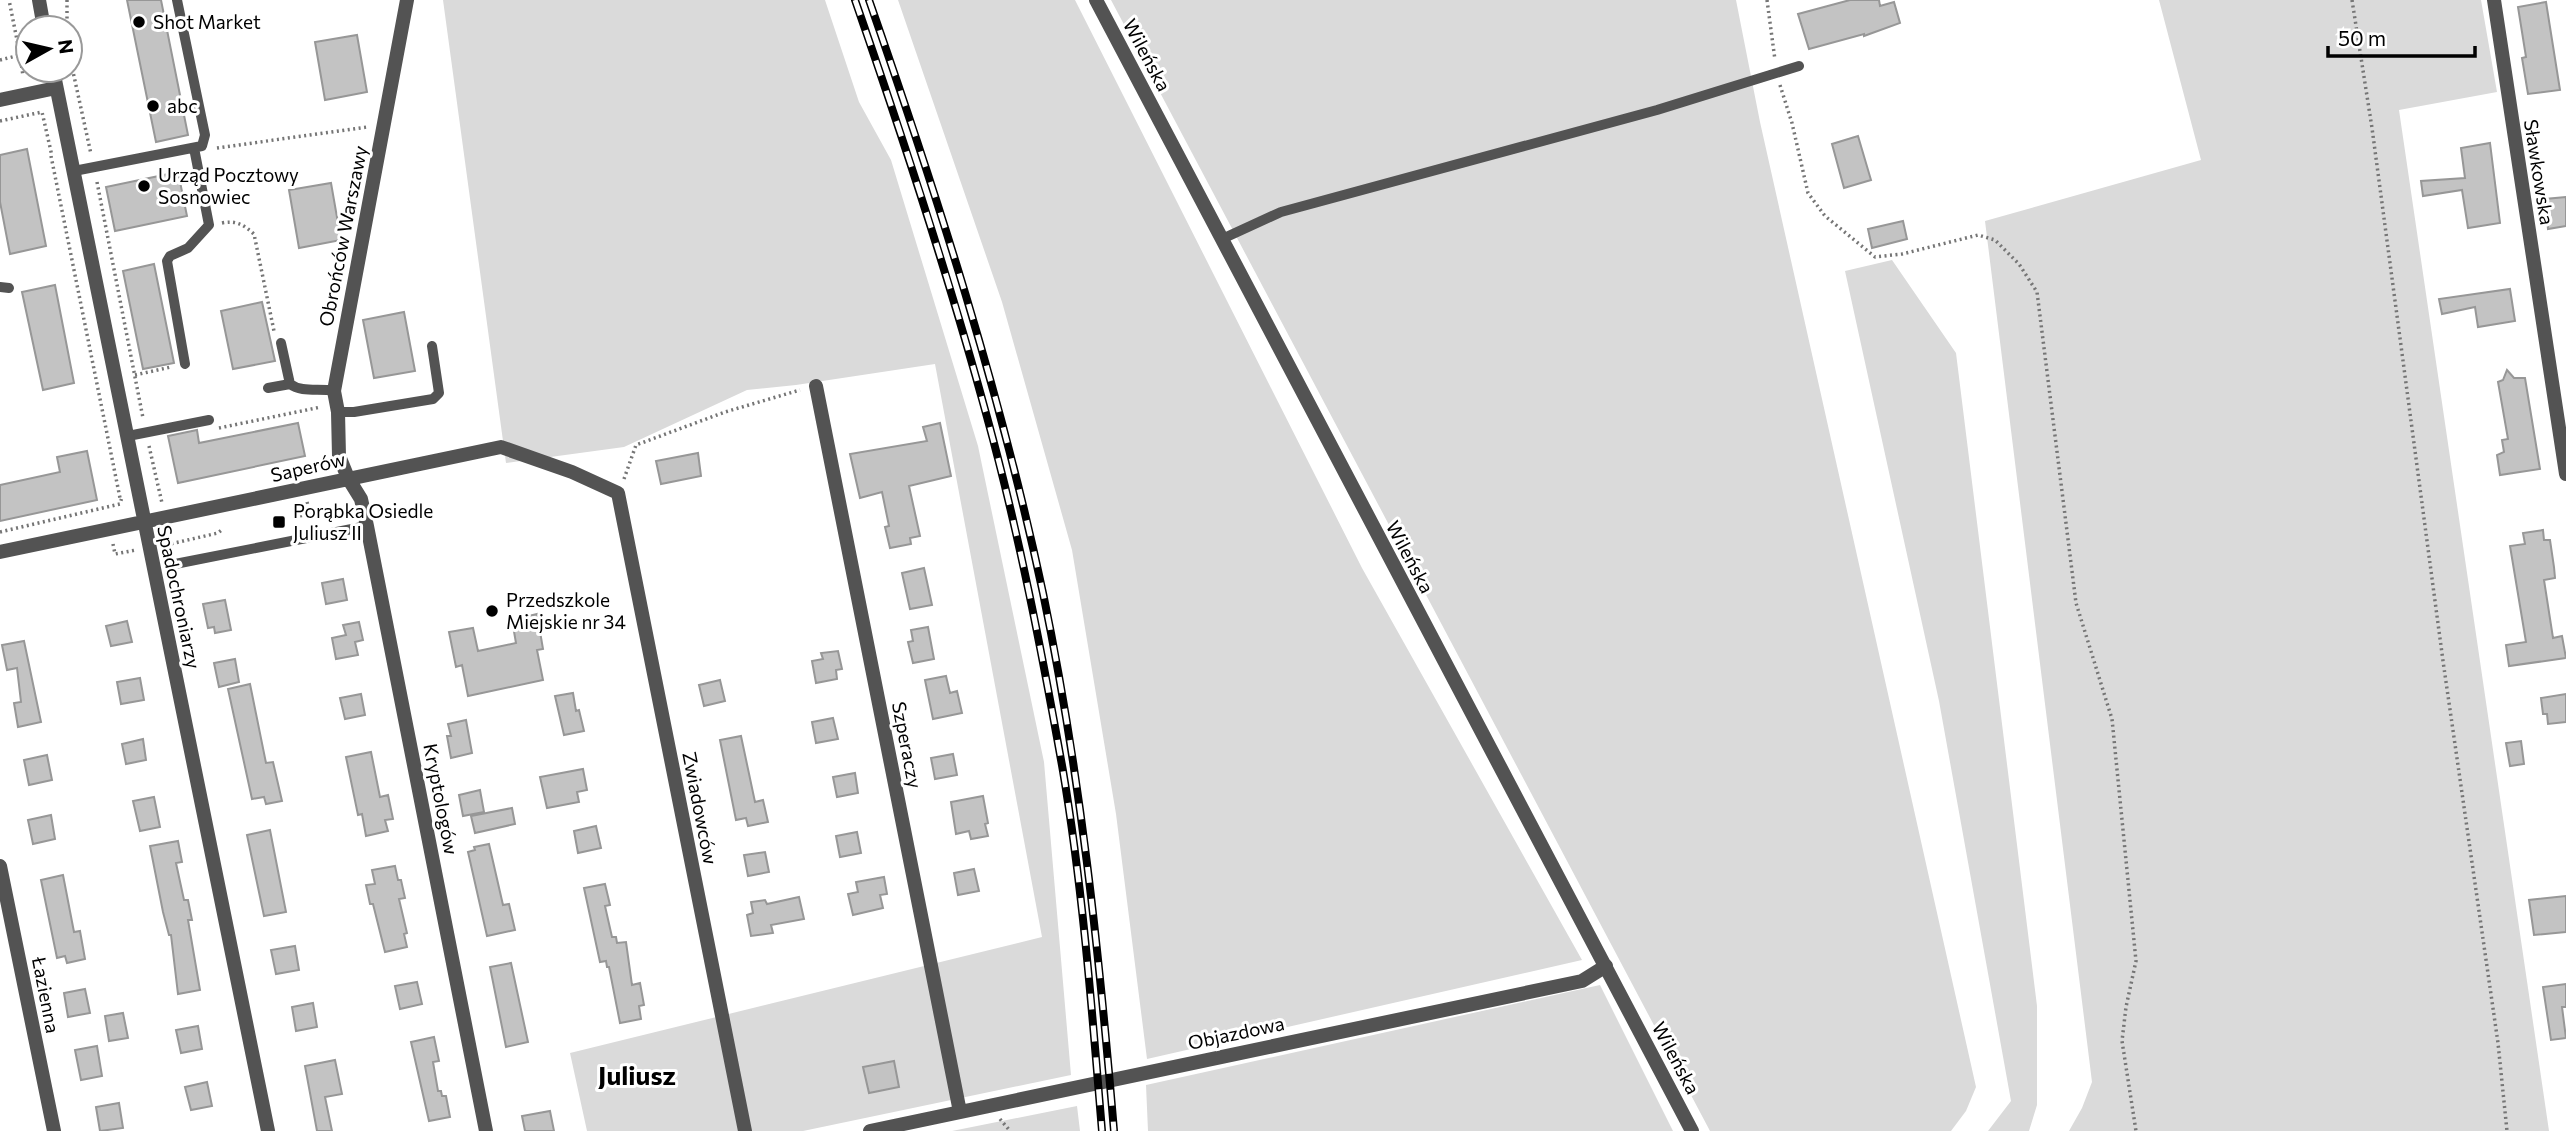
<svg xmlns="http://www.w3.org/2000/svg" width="2566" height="1131" font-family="Commissioner,sans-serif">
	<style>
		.green { fill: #dadada }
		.building { fill: #c3c3c3; stroke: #979797; stroke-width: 2 }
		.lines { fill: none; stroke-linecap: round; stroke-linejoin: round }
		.path { stroke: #757575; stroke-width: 3.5; stroke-dasharray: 2 3.5; stroke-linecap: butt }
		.service { stroke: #535353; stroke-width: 10 }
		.minor { stroke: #535353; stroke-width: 14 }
		.tertiary { stroke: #535353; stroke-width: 14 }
		.rail-casing { stroke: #000; stroke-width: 8 }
		.rail { stroke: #fff; stroke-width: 5; stroke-dasharray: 16; stroke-linecap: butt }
		.poi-dot { fill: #000; stroke: #fff; stroke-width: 2.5 }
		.labels { text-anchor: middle; stroke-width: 6; stroke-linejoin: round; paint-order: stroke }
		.poi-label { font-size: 19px; fill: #000; stroke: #fff; text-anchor: start }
		.street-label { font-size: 19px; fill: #000; stroke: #fff }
		.district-label { font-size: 26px; font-weight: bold; fill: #000; stroke: #fff }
	</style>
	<rect width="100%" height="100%" fill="#fff"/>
	<path class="green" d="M443,0H825L859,102L891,160L978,446L1044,762L1071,1075L803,1131H587L570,1053L1042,937L935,364L796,385L747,390L624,447L506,463Z
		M898,0H1075L1362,568L1582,960L1147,1059L1116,814L1072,550L1002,302Z
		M1111,0H1736L1760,122L1976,1087L1966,1111L1951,1131H1710Z
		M2159,0H2481L2497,92L2399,110L2549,1131H2069L2082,1108L2092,1082L1985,221L2201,160Z
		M1892,260L1956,353L2037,1006V1105L2029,1131H1988L2011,1101L1939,701L1845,271Z
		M1600,985L1673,1131H1148L1146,1085Z
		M1077,1106L1080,1131H952Z"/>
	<path class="building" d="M127,0H161L188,135L156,142Z
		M1850,0H1879L1880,6L1894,2L1900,23L1864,36V34L1809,49L1798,14Z
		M2546,2L2560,90L2528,94L2522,58L2526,57L2518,7Z
		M357,35L367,92L325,100L315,42Z
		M1858,136L1871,180L1844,188L1832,144Z
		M2490,143L2500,223L2468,228L2462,190L2423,196L2421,181L2465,178L2461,148Z
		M27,149L46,246L10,254L0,202V155Z
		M178,172L187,216L115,231L106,187Z
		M331,183L341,240L299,248L289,190Z
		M2566,197V226L2548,229L2545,199Z
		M1903,221L1907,239L1872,248L1868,229Z
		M154,264L174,363L143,369L123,271Z
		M55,285L74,383L43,390L22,292Z
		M2510,289L2515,321L2478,327L2475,307L2442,314L2439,299Z
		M262,302L275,361L233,369L221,311Z
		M404,312L415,371L374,378L363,320Z
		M2507,370L2514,378H2525L2540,469L2500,475L2497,455L2504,452L2502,440L2508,439L2498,382L2503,380Z
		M298,423L305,456L178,483L168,436L197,430L199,443Z
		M940,423L951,476L909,486L920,536L910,538L911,544L890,548L885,527L889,526L882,492L860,498L850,454L927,441L923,427Z
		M87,451L97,500L0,521V485L60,472L57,457Z
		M698,453L701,476L661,484L656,461Z
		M2543,530L2544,540H2550L2554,567L2555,578L2544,580L2553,638L2562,636L2566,658L2509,666L2506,645L2526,642L2510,546L2525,544L2523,533Z
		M924,568L932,605L910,609L902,573Z
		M343,579L347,600L326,604L322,583Z
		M225,600L231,630L215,633L214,627L208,628L203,604Z
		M537,614L543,649L537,650L543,680L468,696L462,665L456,667L449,632L473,628L478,651L516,643L512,620Z
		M127,621L132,642L111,646L106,626Z
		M359,622L363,640L355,642L358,655L336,659L332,638L346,635L343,625Z
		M928,627L934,659L913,663L908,642L913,641L911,630Z
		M24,641L41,722L18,727L14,703L21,702L17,668L7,670L2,645Z
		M838,651L842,669L836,670L837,679L816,683L812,661L823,659L821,653Z
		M235,659L239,682L219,687L214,663Z
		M946,676L950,693L957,691L962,713L933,719L925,680Z
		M140,678L144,700L121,704L117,682Z
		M720,680L725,701L704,706L699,685Z
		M250,684L266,763L273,762L282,801L266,804L264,797L252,799L228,689Z
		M573,693L576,711L579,710L584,731L564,735L555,696Z
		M361,694L365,715L345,719L340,698Z
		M2566,694V722L2548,724L2547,714H2543L2541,698Z
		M833,718L838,739L816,743L812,722Z
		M466,720L472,753L451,758L447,736H451L448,724Z
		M741,736L755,802L763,800L768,822L748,826L746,818L736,820L720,740Z
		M143,739L146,760L126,764L122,744Z
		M2521,741L2524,764L2510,766L2506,743Z
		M371,752L380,797L388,795L393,819L385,820L388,831L366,836L362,814L358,815L346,757Z
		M953,754L957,775L935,779L931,758Z
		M47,755L52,780L29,785L24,760Z
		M583,769L587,790L577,792L579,802L547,808L540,777Z
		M855,773L858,793L837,797L833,777Z
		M480,790L484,812L463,816L459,795Z
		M983,796L988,823L985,824L988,836L971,839L969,831L956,834L951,802Z
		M154,797L160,827L140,831L133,801Z
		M512,808L515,824L475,833L471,816Z
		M51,815L55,839L33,844L28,820Z
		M596,826L601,848L578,853L574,831Z
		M270,830L286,912L264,916L247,835Z
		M857,832L861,853L840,857L836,836Z
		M178,841L182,862L176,863L184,900H188L192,920H188L200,990L178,994L171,935H169L163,912L150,846Z
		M489,844L503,905L509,904L515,930L487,936L468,852L475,850L474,847Z
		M765,852L769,872L748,876L744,855Z
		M395,866L398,880H401L405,898L399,899L407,933L404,934L407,947L385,952L373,904H370L366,885L375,884L372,870Z
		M974,869L979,891L958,895L954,873Z
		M63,875L74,932L80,931L85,959L67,963L65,956L57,958L41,880Z
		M884,877L887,894L880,895L883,908L853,915L848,894L858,892L856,882Z
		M605,884L610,905L605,906L612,937H616L617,943L626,942L632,985L640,983L644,1005L639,1006L641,1019L620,1023L609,967H607L606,961L600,962L584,888Z
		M2566,896V932L2534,935L2529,900Z
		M799,897L804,919L771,925L773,933L751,936L747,915L753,913L751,902L765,900L767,904Z
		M295,946L299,970L276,974L271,950Z
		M511,963L528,1042L506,1047L490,967Z
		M417,982L422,1004L400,1009L395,986Z
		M2566,984V1007H2562L2566,1038L2551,1040L2543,987Z
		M85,989L90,1013L68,1017L64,993Z
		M313,1003L317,1027L296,1031L292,1007Z
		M123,1013L128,1038L109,1041L105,1016Z
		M198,1026L202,1049L181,1053L176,1030Z
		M434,1037L439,1061L433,1062L438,1091H441L442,1096H446L450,1117L429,1121L411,1042Z
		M97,1046L102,1076L81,1080L75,1050Z
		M335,1060L342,1094L325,1097L332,1131H317L305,1066Z
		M894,1061L899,1087L869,1093L863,1067Z
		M207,1082L212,1106L191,1110L185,1087Z
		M119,1103L123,1128L100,1131L96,1107Z
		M550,1111L554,1131H525L522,1116Z"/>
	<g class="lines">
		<path class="path" d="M67,0V28
			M1767,0L1775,60
			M2352,0L2372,128L2443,661L2498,1043L2507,1131
			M20,55L23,76
			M70,58L91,154
			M0,60L20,55L9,0
			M1780,85L1792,123L1808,193L1825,216L1875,257L1902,254L1978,235L1995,240L2019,264L2037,292L2076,603L2112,719L2136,961L2126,1007L2122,1041L2136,1131
			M0,121L42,112L52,156
			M217,148L367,127
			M51,156L120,498
			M97,182L143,418
			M222,223C236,220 244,225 254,234L274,331
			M135,375L171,367
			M219,428L321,407
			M149,446L162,503
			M624,479L636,445L725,412L800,390
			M307,502L310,514
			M295,514L299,516L346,507
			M0,532L120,504L122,497
			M113,544L115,554L136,550
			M166,545L218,533L223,529
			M1000,1119L1010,1131"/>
		<path class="service" d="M74,171L202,146L205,135L177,0
			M1222,239L1281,212L1657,110L1799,66
			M0,287L9,288
			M281,343L290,384
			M185,364L167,261L170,256L188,248L209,225L194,148
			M268,388L290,384C302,393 319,388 334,391
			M338,412H354L433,399L439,393L432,346
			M128,436L209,420
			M170,565L367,526"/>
		<path class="minor" d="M39,0L44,28
			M407,0L334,391L338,412L339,456L348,478L361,499L367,526L486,1131
			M2494,0L2566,474
			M53,70L268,1131
			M0,100L56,88
			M816,386L960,1112
			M0,552L501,447L572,472L618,493L745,1131
			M0,866L54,1131
			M870,1131L1582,981L1606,966"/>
		<path class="tertiary" d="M1096,0L1692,1131"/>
		<g class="rail-casing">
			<path id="rail" d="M855,0C903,138 949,277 987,417C1019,533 1042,653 1063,771C1083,890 1092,1011 1102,1131
				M869,0C937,195 1000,391 1043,593C1080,771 1099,951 1114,1131"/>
		</g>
		<use href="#rail" class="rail"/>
	</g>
	<g class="poi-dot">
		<circle cx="139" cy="22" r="7"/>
		<circle cx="153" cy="106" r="7"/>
		<circle cx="144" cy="186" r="7"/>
		<rect x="272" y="515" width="14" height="14" rx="3.5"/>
		<circle cx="492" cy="611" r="7"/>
	</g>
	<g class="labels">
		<g class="poi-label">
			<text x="153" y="29">Shot Market</text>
			<text x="167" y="113">abc</text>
			<text x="158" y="182">Urząd Pocztowy<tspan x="158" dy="22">Sosnowiec</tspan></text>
			<text x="293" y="518">Porąbka Osiedle<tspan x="293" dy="22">Juliusz II</tspan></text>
			<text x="506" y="607">Przedszkole<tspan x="506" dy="22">Miejskie nr 34</tspan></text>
		</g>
		<g class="street-label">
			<text transform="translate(1147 55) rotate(62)" y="7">Wileńska</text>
			<text transform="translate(2539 172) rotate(81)" y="7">Sławkowska</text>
			<text transform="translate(343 236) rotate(-79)" y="7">Obrońców Warszawy</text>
			<text transform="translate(308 467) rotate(-13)" y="7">Saperów</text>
			<text transform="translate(1410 557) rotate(62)" y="7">Wileńska</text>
			<text transform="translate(179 597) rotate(78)" y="7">Spadochroniarzy</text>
			<text transform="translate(907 745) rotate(79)" y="7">Szperaczy</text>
			<text transform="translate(441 799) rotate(79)" y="7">Kryptologów</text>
			<text transform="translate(700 808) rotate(79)" y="7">Zwiadowców</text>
			<text transform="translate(46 995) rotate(79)" y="7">Łazienna</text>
			<text transform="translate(1236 1033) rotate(-12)" y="7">Objazdowa</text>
			<text transform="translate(1676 1058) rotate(62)" y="7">Wileńska</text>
		</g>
		<g class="district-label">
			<text x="637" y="1085">Juliusz</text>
		</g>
	</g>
	<g transform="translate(49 49) rotate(82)"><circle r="33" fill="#ffffff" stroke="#999999" stroke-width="2"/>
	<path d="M0-5L12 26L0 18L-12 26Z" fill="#000000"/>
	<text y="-10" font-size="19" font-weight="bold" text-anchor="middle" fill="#000000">N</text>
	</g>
	<path d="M2328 46v10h147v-10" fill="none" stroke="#000000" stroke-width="3.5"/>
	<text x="2338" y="46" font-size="21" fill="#000000" stroke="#ffffff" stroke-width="5" paint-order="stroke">50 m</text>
</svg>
